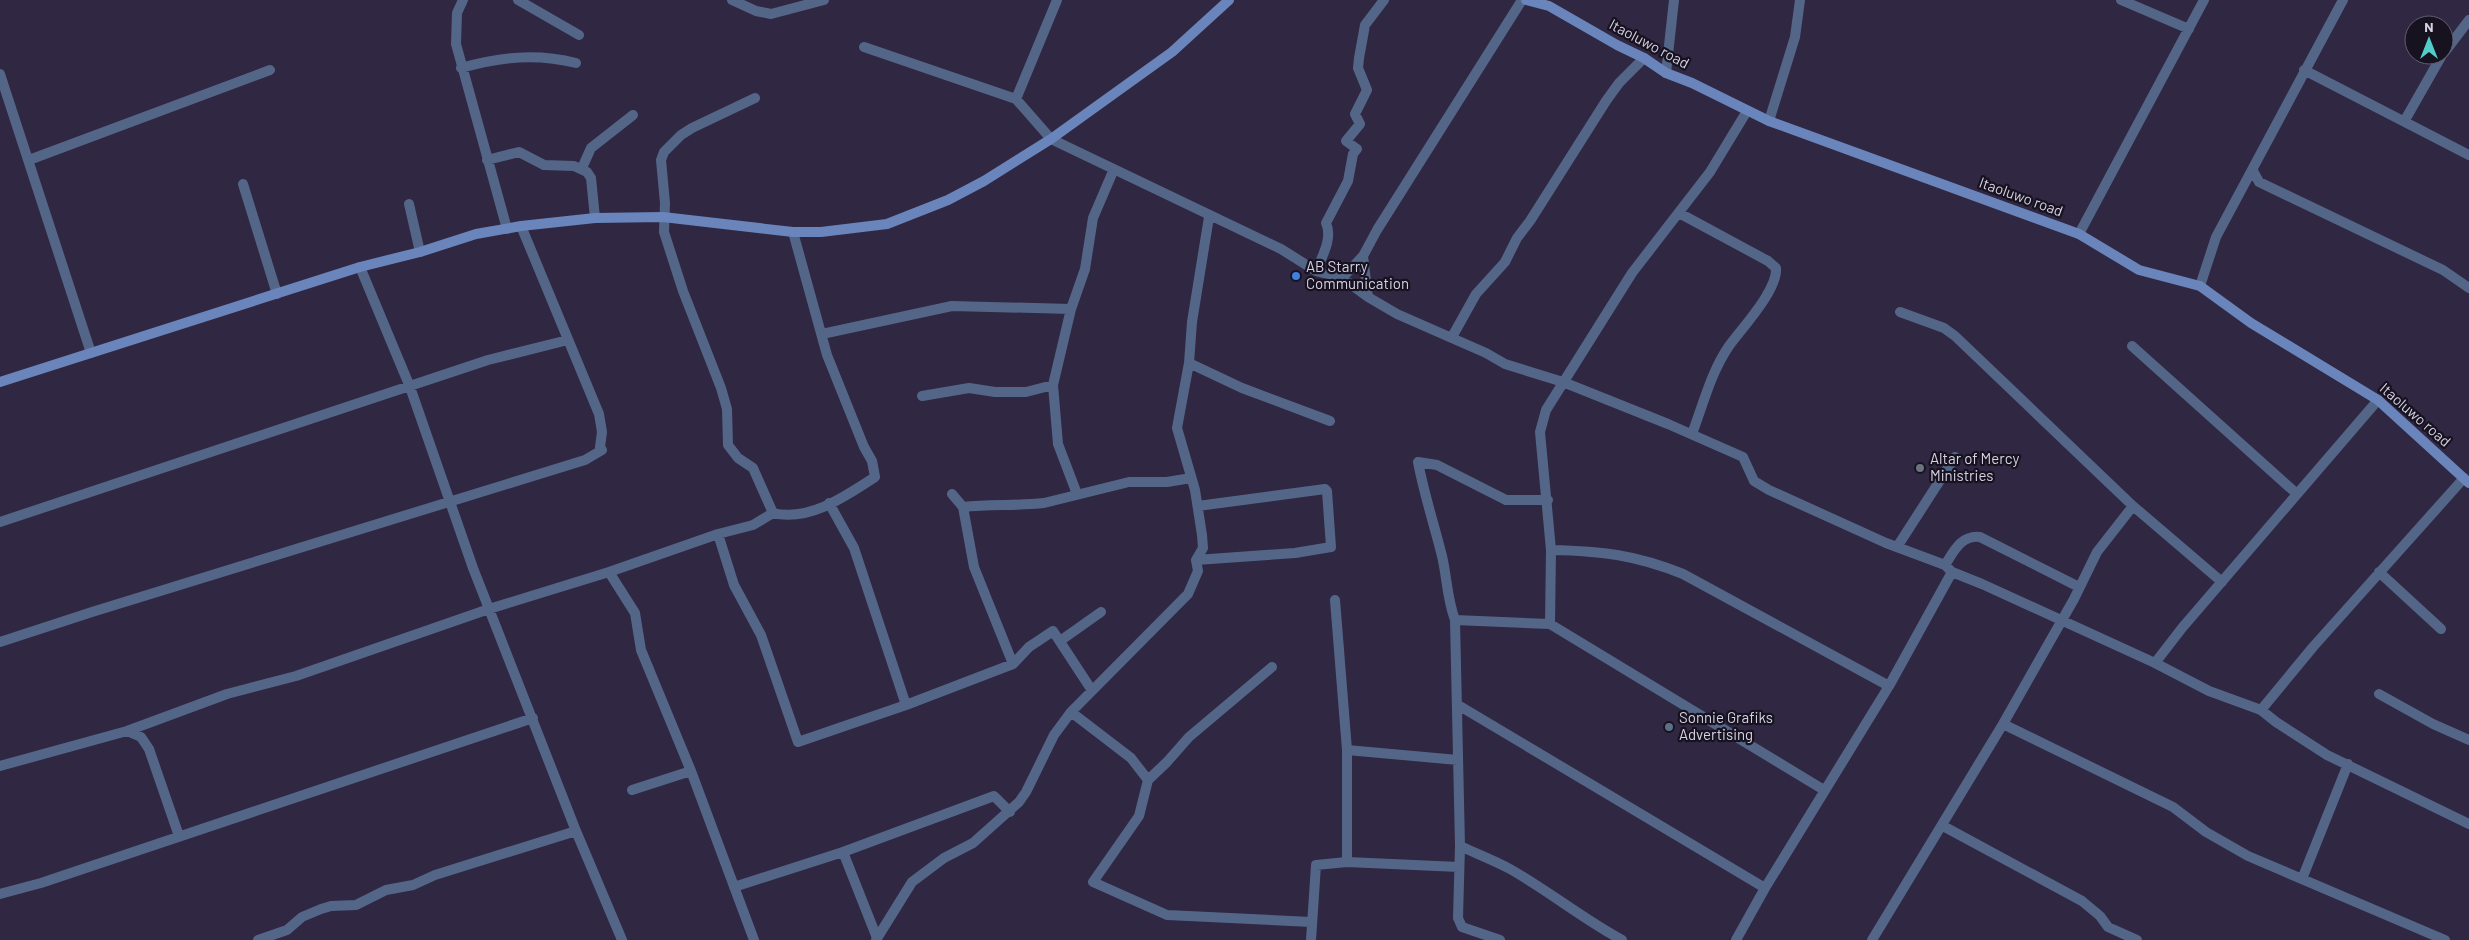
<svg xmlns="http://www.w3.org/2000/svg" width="2469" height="940" font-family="Barlow,sans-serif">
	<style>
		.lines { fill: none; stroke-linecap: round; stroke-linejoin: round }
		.street { stroke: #546688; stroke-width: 10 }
		.secondary { stroke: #6a85bc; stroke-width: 10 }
		.shop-dot { fill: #3f7fe0; stroke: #16121f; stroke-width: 2 }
		.worship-dot { fill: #6b7280; stroke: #16121f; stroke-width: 2 }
		.service-dot { fill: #5c6f8a; stroke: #16121f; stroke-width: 2 }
		.labels { text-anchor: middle; stroke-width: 4.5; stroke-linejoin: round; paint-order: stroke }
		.street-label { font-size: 15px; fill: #d6d1e3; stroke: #16121f }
		.poi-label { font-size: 15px; fill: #d6d1e3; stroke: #16121f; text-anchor: start }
	</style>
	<rect width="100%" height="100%" fill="#302742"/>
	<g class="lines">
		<path class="street" d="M463,0L457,13L456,44L507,229
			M518,0L579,35
			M732,0L756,11L771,14L824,0
			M2121,0L2189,29
			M864,47L1016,99L1051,139L1281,249L1316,271L1342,278L1368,297L1397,314L1486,353L1505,364L1563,382L1668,424L1743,457L1754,481L1769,490L1886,543L1945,565L1952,572L1982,584L2155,663L2209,691L2261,710L2276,722L2327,755L2469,824
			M2444,53L2469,20
			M461,68C501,57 536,53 576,63
			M2304,70L2469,155
			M1666,73L1674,0
			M0,74L91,353
			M755,98L692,128L681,135L664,152L661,160L665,203L664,232L683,291L721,388L727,409L728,445L738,458L753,468L773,513
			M1016,99L1057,0
			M2405,120L2442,55
			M1769,121L1795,37L1800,0
			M29,160L270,70
			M487,160L519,152L544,165L574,166L587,172L591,178L595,218
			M582,168L591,148L633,115
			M2253,171L2259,182L2443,270L2469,288
			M243,184L277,294
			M409,204L420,252
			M1679,213L1768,261L1776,268C1778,290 1742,328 1729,346C1711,372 1703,405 1692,434
			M2079,234L2204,0
			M1363,256L1368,297
			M360,267L410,387L473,568L576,831L622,940
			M1316,271C1322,257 1333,238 1326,223L1348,181L1353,154L1357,149L1346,141L1360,124L1355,114L1367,90L1358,68L1359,58L1365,25L1384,0
			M1342,278L1363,256L1377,230L1522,0
			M2200,286L2216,237L2343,0
			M1900,312L1944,328L1955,336L2133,506L2222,582
			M822,334L952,306L1071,309
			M1452,337L1476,294L1505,262L1517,238L1530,221L1606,101L1619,83L1644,58
			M2132,346L2297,494
			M1189,363L1242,388L1330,421
			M922,396L969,388L995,392H1026L1053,385
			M952,494L963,507C990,504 1017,506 1044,503L1129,482H1167L1191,478
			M1077,494L1058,444L1053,385L1071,309L1085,269L1093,218L1114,169
			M829,503L854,548L906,705
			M963,507L974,567L1013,664
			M0,522L488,360L568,340
			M718,534L734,585L761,635L798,742L906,705L1013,664L1029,647L1053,631L1091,689
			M1897,547L1955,457
			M1551,550C1602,551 1636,555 1683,574L1889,686
			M1196,560L1295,553L1331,547L1327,491L1325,489L1198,506
			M1945,565C1954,551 1961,535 1980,537L2079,587
			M609,572L635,613L641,650L691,771L632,790
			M2379,572L2441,629
			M1335,600L1347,750V862
			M1455,620L1550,624L1824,790
			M1550,624L1551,550L1540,432L1546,410L1632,273L1710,172L1747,111
			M1060,641L1101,612
			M0,642L92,612L585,460L602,450L600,447L602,432L599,414L521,226
			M2155,663L2182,628L2378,400
			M2379,694L2433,724L2469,740
			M1458,705L1765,888
			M2261,710L2313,647L2464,478
			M1071,712L1131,758L1148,780L1139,816L1093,882L1167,915L1311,922
			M2003,724L2173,807L2206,832L2248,856L2445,940
			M127,731L141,737L149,749L179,836
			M1347,750L1458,760
			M0,766L127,731L227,694L296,676L489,609L609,572L718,534L753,525L773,513C809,522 846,496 875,477L872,461L864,447L827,355L793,232
			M691,771L754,940
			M1148,780L1167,762L1189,737L1272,667
			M1943,826L2082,901L2100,916L2108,927L2137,940
			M1460,846C1477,854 1494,860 1510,869C1549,891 1583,919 1622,940
			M843,852L877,938
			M2302,879L2348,764
			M734,887L843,852L994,796L1010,812
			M0,894L41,883L533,718
			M258,940L287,930L302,917L321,909L331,906L356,905L386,890L413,885L435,875L576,831
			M876,940L912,882L944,858L973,843L1019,802L1026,792L1054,735L1071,712L1188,594L1198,571L1196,560L1203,548L1202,535L1195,490L1177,428L1189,363L1192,322L1209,217
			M1311,940L1316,865L1347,862L1459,867
			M1500,940L1462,927L1458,918L1460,846L1455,620C1447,599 1447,577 1442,556C1434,524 1424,494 1418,462L1437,465L1506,500H1548
			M1736,940L1765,888L1889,686L1952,572
			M1872,940L2003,724L2074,599L2097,552L2133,506"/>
		<path class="secondary" d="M1526,0L1549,6L1617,45L1644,58L1666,73L1692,83L1769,121L2079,234L2139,270L2200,286L2251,323L2378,400L2469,483
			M0,382L360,267L420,252L476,234L521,226L595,218L663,217L793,232H821L887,224L948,200L984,181L1051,139L1172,52L1229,0"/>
	</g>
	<circle class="shop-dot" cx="1296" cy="276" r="5"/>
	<circle class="worship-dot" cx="1920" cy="468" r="5"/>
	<circle class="service-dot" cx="1669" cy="727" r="5"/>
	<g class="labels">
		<g class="street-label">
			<text transform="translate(1649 44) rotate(28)" y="5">Itaoluwo road</text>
			<text transform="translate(2021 197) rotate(20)" y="5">Itaoluwo road</text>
			<text transform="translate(2415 415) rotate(41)" y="5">Itaoluwo road</text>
		</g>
		<g class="poi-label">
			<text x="1306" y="272">AB Starry<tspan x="1306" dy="17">Communication</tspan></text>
			<text x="1930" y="464">Altar of Mercy<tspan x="1930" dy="17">Ministries</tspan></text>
			<text x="1679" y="723">Sonnie Grafiks<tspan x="1679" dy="17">Advertising</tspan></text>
		</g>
	</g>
	<g transform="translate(2429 40)"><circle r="24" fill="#16121f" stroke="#635e6d"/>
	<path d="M0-4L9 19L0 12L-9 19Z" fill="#53cdcb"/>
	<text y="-8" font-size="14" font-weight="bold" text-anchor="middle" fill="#d6d1e3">N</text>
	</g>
</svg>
